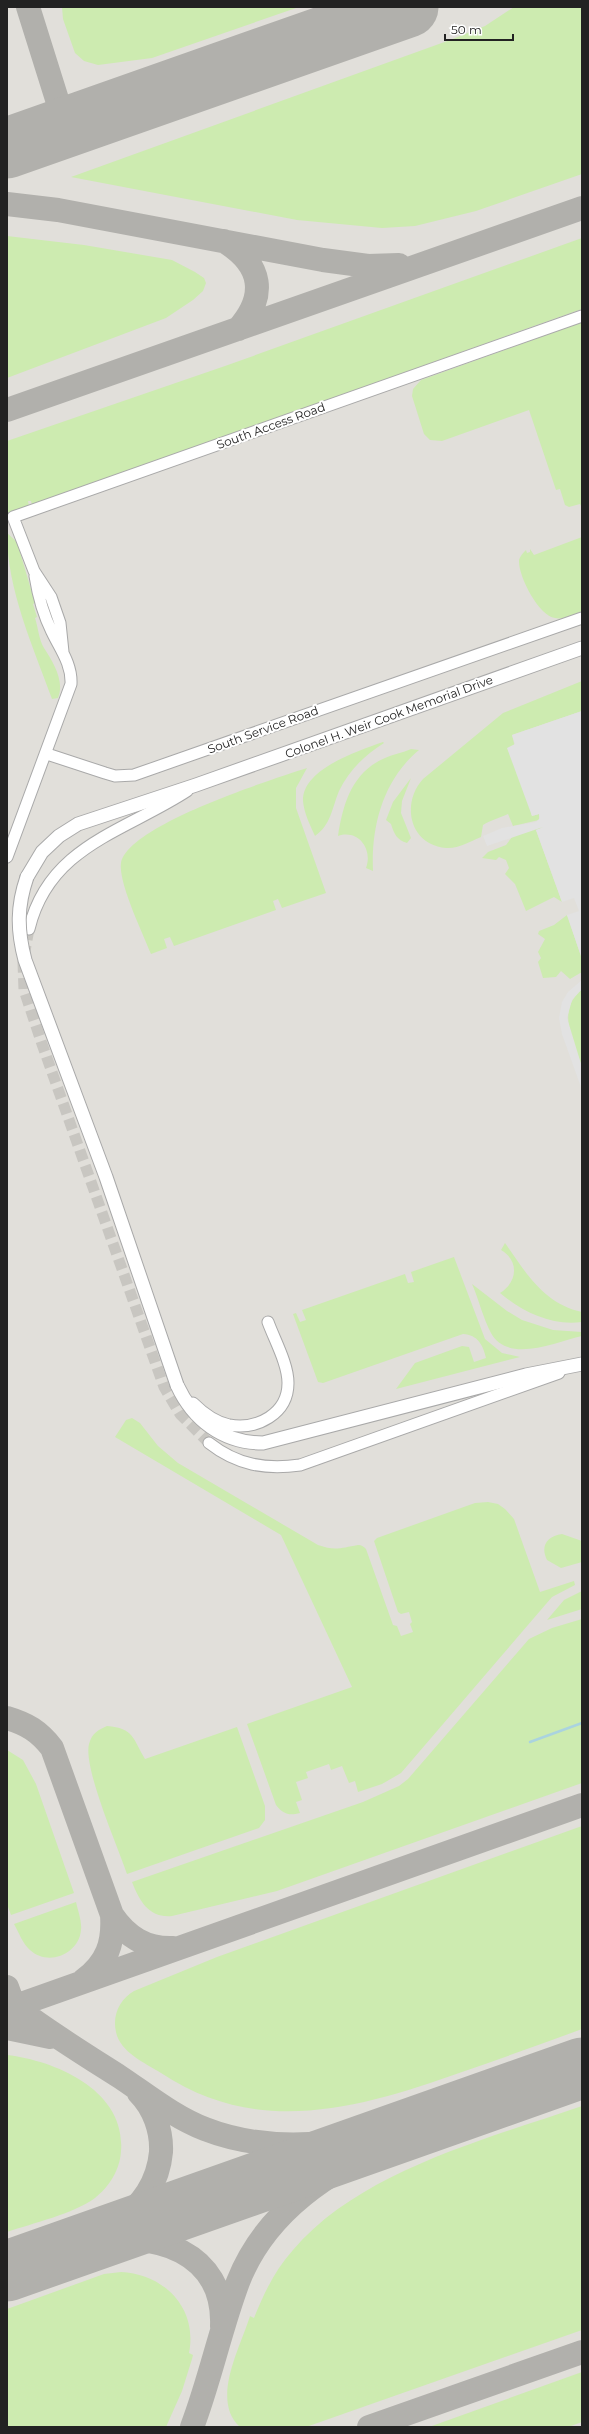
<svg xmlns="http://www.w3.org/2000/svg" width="589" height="2434" font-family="Montserrat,sans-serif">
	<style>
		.airport { fill: #e1dfda }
		.grass { fill: #cdebb0 }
		.parking { fill: #e2e2e2 }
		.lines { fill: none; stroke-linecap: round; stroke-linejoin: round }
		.stream { stroke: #aad3df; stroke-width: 2.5 }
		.taxiway { stroke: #b1b0ac; stroke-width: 24 }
		.runway { stroke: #b1b0ac; stroke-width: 61 }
		.minor-tunnel { stroke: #c8c6c1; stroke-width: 11; stroke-dasharray: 11 5.5; stroke-linecap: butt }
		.minor-casing { stroke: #a9a9a9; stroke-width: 13 }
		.tertiary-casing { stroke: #a9a9a9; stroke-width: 15 }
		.minor { stroke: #fff; stroke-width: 11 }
		.tertiary { stroke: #fff; stroke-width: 13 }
		.tertiary-bridge-casing { stroke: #a9a9a9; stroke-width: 15; stroke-linecap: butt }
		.tertiary-bridge { stroke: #fff; stroke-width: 13 }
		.labels { text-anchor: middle; stroke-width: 4; stroke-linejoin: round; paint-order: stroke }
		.street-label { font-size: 12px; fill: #222; stroke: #fff }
	</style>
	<rect width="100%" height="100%" fill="#f2efe9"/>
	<path class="airport" d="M7,7H582V2427H7Z"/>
	<path class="grass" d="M62,7H299L152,58L98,65L84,61L75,53L63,19Z
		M514,7H582V174L476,211L415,226L382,228L297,220L71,177L450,40L485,26Z
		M7,236L84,245L172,260L195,272L204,278L206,283L203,291L193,300L166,318L7,378Z
		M582,238V309L32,505L31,501H28L29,506L7,514V441L225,366Z
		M582,322V508L580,504L569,507L565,505L560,489L556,490L529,410L442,441L430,440L424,434L412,396L413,389L421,380Z
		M7,533L17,542L35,603L33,604L37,617L35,618C38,627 39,640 44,648C53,662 65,681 58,698L52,699C33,646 7,590 7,533Z
		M582,537V611C574,614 564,620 555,618C539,616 518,576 519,560C520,556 523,553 526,550L527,553L530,552V549L534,555Z
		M582,681V711L512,735L532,816L539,814V820L513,826L508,814C499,818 491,820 483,825L481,837C469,842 458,849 446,848C409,845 401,803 423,779L503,713Z
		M383,742L384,743C365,755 349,770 339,791C332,808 331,825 315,836C310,825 304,813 303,801C302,769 358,751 383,742Z
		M411,749L419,750C383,780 371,826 373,871L366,868C373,850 359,829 338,836C343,804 352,772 385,758C393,754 403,753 411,749Z
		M307,768L296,788V808L326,893L282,908L278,899L273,901L276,910L174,946L170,937L164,939L167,948L151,954C143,934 118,882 121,863C128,825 270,780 307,768Z
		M411,778L402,801L401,813L411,838L407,843C397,840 394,834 391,824L386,820L393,802Z
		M542,826L544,828L536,830L562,902L554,897L526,911L515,884L505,874L509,868L506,860L499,857L496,860L482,858L488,852L506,845L512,837Z
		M567,915L582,959V972L570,979L561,971L556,977L543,978L538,962L541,958L538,952L545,939L538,934L539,931L554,925Z
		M582,989V1067C573,1041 556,1011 582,989Z
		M505,1243C526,1273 544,1304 582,1312V1322C551,1326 523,1312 500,1293C517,1283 520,1261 501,1250Z
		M454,1257L485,1339L502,1353L520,1357L396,1389L415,1363L462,1346L469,1347L474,1362L486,1358C483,1345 478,1335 463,1334L323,1383L318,1382L293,1314L296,1313L300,1322L306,1320L302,1310L405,1274L408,1283L414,1282L411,1272Z
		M472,1284L507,1311L522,1320L553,1330L582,1332V1336C556,1342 508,1364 491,1333C483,1318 479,1300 472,1284Z
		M132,1418L140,1423L158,1446L178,1463L318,1545C335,1551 341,1548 358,1545C362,1545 364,1547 366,1549L393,1625L397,1626L401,1636L413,1632L410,1624L412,1622L409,1612L401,1614L398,1612L374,1541L377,1538L475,1503L488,1502L498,1504L505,1509L514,1519L540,1592L574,1581L575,1585L552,1597L401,1773L382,1784L358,1792L355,1781L349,1783L342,1766L331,1770L329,1764L306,1772L308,1778L296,1782L302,1800L296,1802L300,1813C289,1816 283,1814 276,1805L247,1724L352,1687L281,1535L115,1437L126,1420Z
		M562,1534L582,1541V1562L561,1568L547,1560C540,1546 547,1536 562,1534Z
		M582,1591V1609L547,1620L564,1600Z
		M582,1619V1783L277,1891L172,1916C149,1918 140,1902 132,1882L363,1802L399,1786L408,1779L529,1639L552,1628Z
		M107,1726C134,1728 133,1739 145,1759L237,1727L265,1806V1820L259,1828L127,1874C118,1847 83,1768 89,1744C92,1733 98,1730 107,1726Z
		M7,1750L23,1760L36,1784L74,1893L11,1915L7,1904Z
		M582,1826V2029C542,2044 502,2058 462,2072C361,2108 258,2138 161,2073C145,2063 120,2052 116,2032C112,2015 120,1999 134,1991L217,1957Z
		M76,1902C78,1911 82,1921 81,1930C79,1954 48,1967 30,1950C23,1944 19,1933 14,1924Z
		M7,2055C57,2061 126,2091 121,2151C120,2170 109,2187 95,2198C73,2214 33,2223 7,2232Z
		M582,2106V2330L306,2427H240C211,2401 239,2350 249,2319L250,2316L254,2318C264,2293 275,2270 293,2250C360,2171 487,2139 582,2106Z
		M121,2272C164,2274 198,2308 189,2353L193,2355L192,2359L182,2391L166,2427H7V2309L104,2274Z
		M582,2372V2422L568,2427H429Z"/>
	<path class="parking" d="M582,711V959L567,915L579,911L574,898L562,902L536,830L543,827L487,846L483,836L502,828L536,822L540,818L539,814L532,816L507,748L515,744L512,735Z
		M582,980V989L572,1000L567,1018L582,1067V1090L562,1034L559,1018L562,1002L568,992Z"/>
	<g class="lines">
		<path class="stream" d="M530,1742L582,1723"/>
		<path class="taxiway" d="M28,7L66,128
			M7,204L58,210L323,260L368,266L399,265
			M224,241C263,265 267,296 238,329
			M7,410L582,208
			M7,1718C27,1724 39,1731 52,1748L112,1915C114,1943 107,1963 84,1980
			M112,1915C127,1937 146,1949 173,1948
			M7,1987L11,1998L22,2012C53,2035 87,2056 120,2077C147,2095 174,2117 205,2129C320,2174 456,2111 565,2074
			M7,2009L582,1805
			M7,2028L50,2037
			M93,2244C154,2229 225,2252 222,2326
			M7,2270C67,2247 154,2229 161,2152C162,2131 154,2108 139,2093
			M192,2427C210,2380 220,2330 238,2282C266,2210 330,2171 397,2139
			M369,2427L582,2352"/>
		<path class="runway" d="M7,148L408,7
			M7,2271L582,2068"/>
		<path class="minor-tunnel" d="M29,929L23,962L24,990L42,1044L164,1387L180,1414L209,1443"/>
		<g class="minor-casing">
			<path id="minor" d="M63,652L60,623L51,597L34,571L13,517L582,316
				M47,754L105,773L115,776L134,775L582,618
				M7,857L71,684C72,664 60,649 52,632C43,614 38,595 35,576
				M29,929C49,846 124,832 187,791
				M193,1403C203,1413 215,1422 229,1425C257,1430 288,1414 288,1383C288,1364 275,1341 268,1322
				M209,1443C237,1465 266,1470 300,1465L559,1373"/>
		</g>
		<g class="tertiary-casing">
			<path id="tertiary" d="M27,877L42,852L59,836L78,824L196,785L582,648
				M177,1385C193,1420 223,1443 263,1443L526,1375L582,1364"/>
		</g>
		<use href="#minor" class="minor"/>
		<use href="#tertiary" class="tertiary"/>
		<g class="tertiary-bridge-casing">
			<path id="tertiary-bridge" d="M27,877C17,906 17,930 25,960L106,1177L177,1385"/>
		</g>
		<use href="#tertiary-bridge" class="tertiary-bridge"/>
	</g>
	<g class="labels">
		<g class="street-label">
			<text transform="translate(271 426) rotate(-20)" y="4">South Access Road</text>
			<text transform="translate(389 717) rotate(-20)" y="4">Colonel H. Weir Cook Memorial Drive</text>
			<text transform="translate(263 730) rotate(-20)" y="4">South Service Road</text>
		</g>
	</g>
	<rect width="589" height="2434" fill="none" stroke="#222222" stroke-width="16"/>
	<path d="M445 34v6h68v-6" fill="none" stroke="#222222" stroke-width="2"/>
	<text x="451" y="34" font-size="12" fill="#222222" stroke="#ffffff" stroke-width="3" paint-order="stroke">50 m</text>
</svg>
